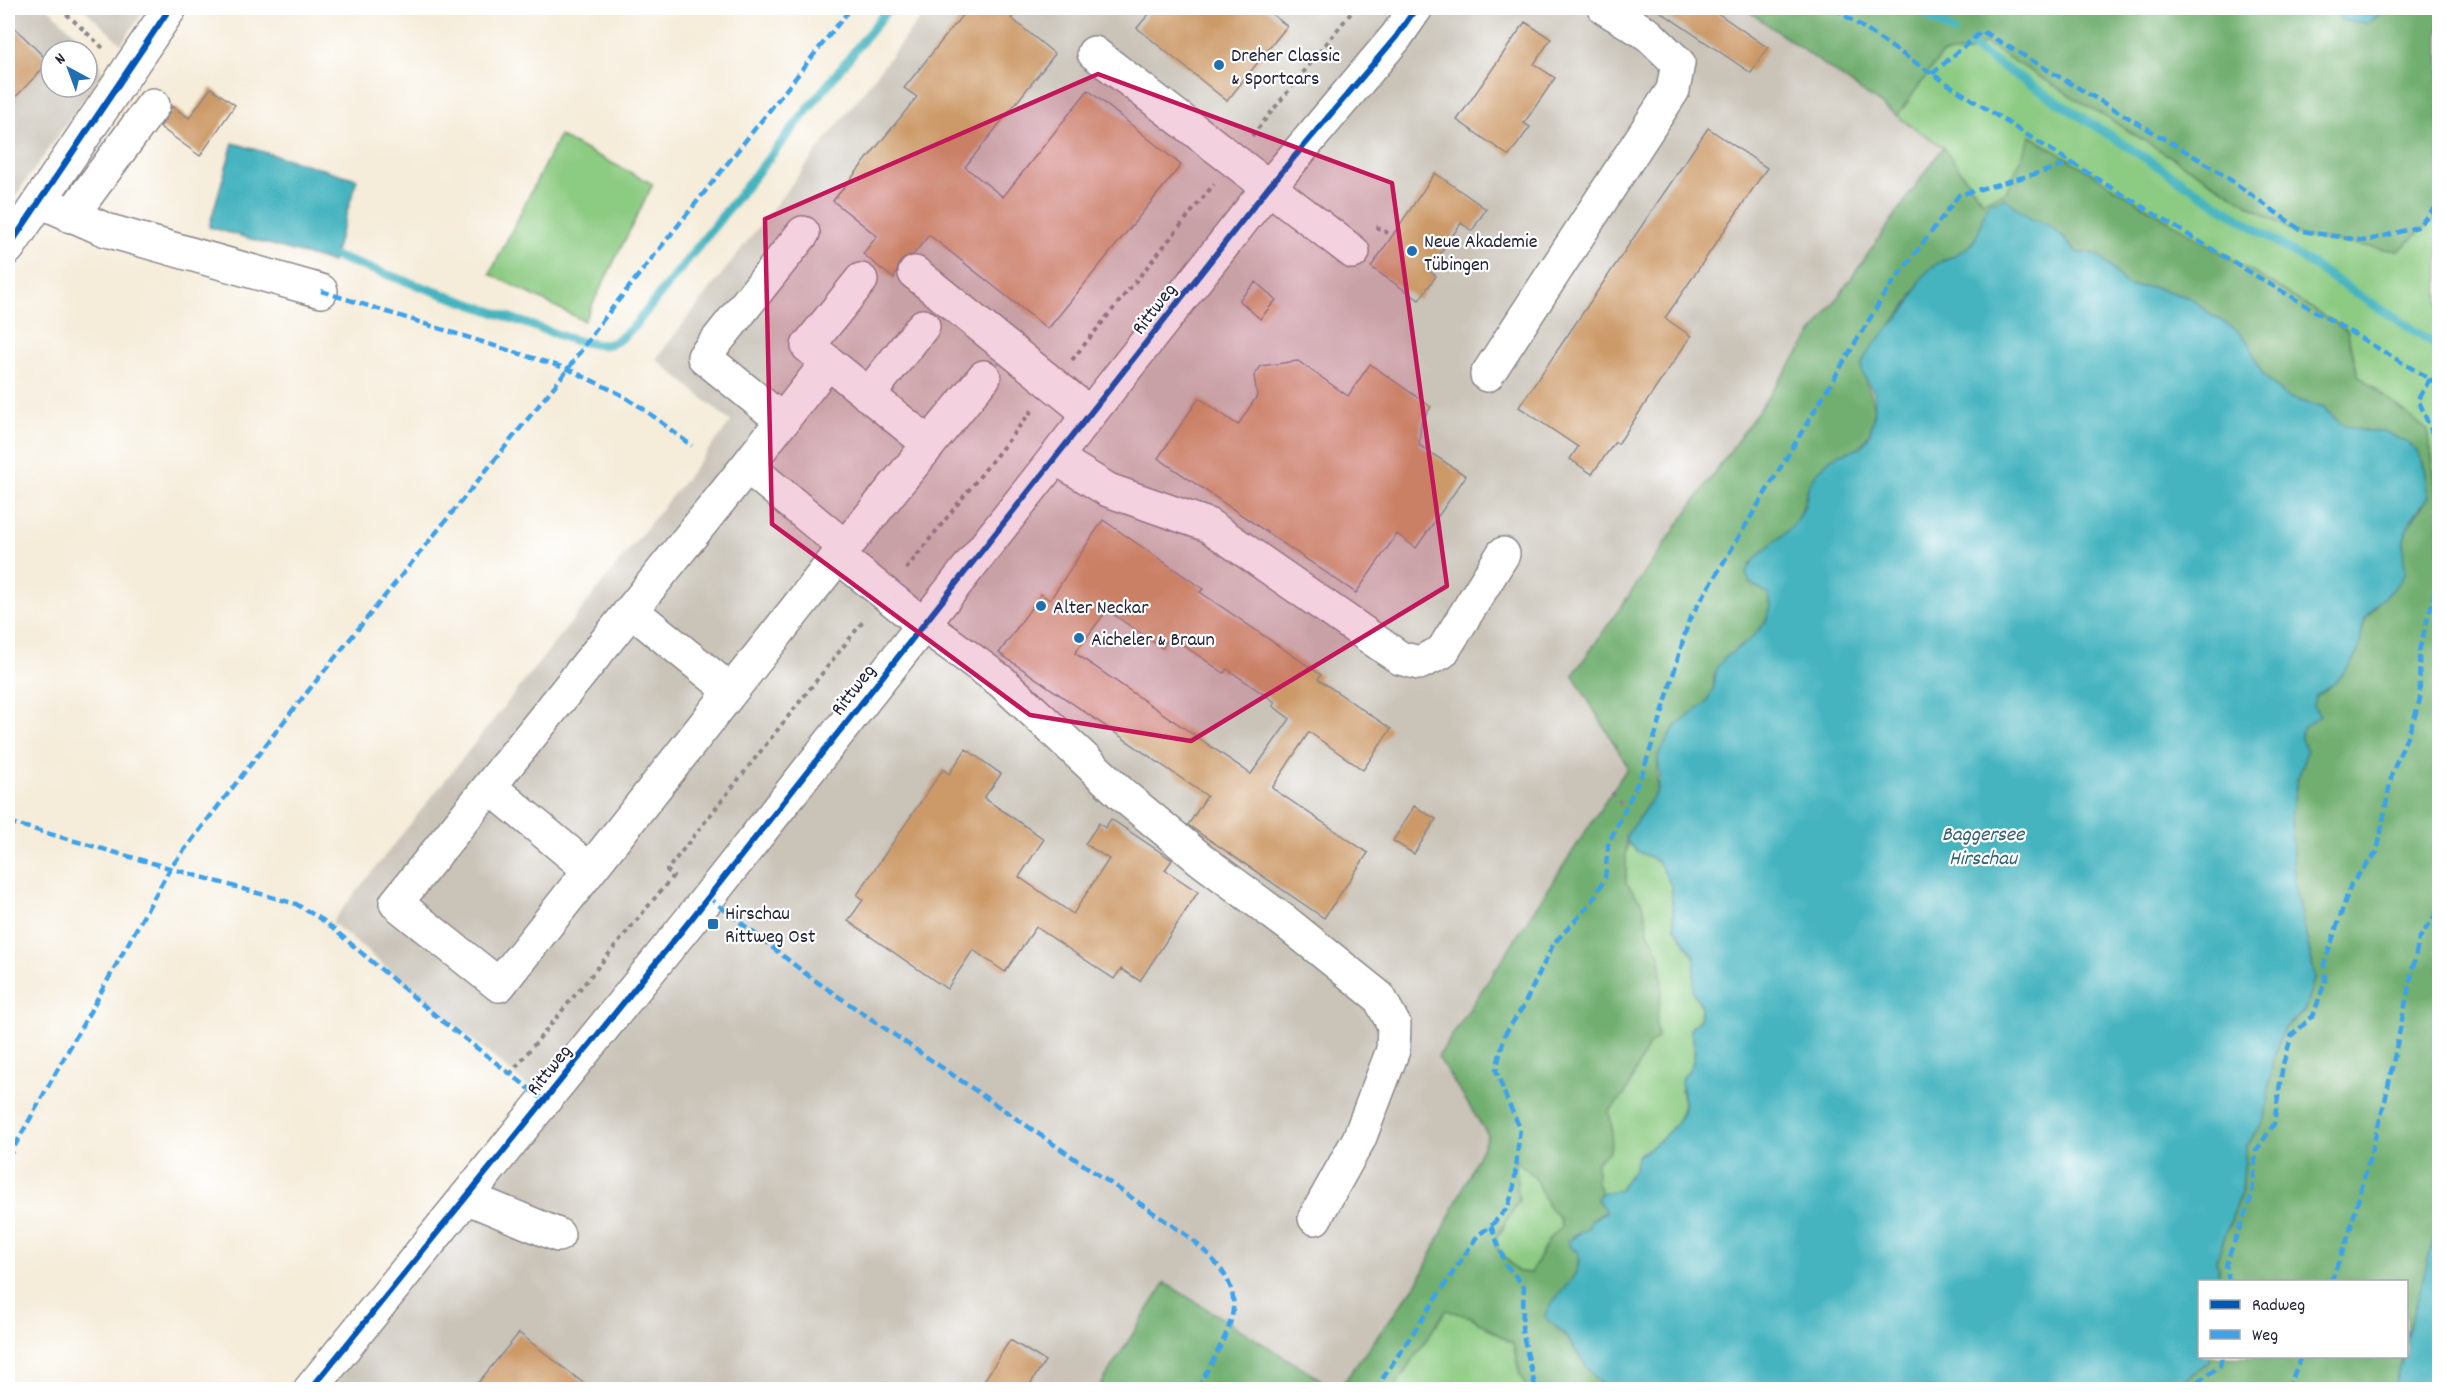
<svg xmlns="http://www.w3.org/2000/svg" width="2447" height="1397" font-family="Dekko,sans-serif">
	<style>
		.industrial { fill: #c9c3b8; fill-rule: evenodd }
		.green { fill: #8ccb82; stroke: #57765e; stroke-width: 1.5 }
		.forest { fill: #71af70; stroke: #4a6856; stroke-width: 1.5; fill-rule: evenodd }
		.water { fill: #45b4bf; stroke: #346b7d; stroke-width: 1.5 }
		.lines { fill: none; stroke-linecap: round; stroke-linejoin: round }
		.stream { stroke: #45b4bf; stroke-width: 9 }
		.building { fill: #cc9a68; fill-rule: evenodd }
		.minor-casing { stroke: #8c878a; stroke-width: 36 }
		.path { stroke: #8c878a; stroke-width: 4; stroke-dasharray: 4.5 4.5; stroke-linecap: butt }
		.minor { stroke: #fff; stroke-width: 33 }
		.quiet { stroke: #3ea2ec; stroke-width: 4.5; stroke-dasharray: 9 4.5; stroke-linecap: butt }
		.cycleway-casing { stroke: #fff; stroke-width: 10 }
		.cycleway { stroke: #0057b8; stroke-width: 6 }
		.marked { fill: #c2185b; fill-opacity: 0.2; stroke: #c2185b; stroke-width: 4.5; stroke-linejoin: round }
		.poi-dot { fill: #1f6fb2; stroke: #fff; stroke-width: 2 }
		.labels { text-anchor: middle; stroke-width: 4.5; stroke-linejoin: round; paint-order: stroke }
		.poi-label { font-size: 20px; fill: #22223b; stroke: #fff; text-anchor: start }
		.street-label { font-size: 20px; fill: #22223b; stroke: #fff }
		.water-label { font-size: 21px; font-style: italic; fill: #326476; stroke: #fff }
	</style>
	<rect width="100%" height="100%" fill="#fff"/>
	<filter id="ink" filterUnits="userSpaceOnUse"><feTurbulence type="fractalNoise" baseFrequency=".0167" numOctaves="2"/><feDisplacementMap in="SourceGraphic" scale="12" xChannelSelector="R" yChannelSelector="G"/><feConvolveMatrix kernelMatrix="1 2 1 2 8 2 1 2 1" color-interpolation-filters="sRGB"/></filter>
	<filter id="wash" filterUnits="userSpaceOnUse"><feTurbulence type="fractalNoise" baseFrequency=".008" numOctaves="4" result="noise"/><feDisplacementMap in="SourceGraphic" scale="24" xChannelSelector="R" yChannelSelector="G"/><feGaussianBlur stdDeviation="1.35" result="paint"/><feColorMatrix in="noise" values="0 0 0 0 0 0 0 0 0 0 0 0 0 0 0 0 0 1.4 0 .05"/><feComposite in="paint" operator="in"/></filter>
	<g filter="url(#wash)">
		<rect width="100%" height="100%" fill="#f5ecd9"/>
		<path class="industrial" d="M8,8H48L99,57L101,74L8,207ZM51,51H87V87H51Z
			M83,8H146L121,44Z
			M928,8H1744L1943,147L1573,675L1628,767L1438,1057L1488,1135L1419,1280L1338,1389L1165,1283L1098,1389L310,1390L544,1100L332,922L731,422L656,359Z"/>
		<path class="green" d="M1985,43L2300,236L2398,251L2439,215V495L2437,494L2428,431L2358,375L2347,330L2031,137L2006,193L1982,201L1943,147L1897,116L1942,54L1969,52Z
			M559,136L653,184L584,321L490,274Z
			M1628,843L1639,852L1658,861L1671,885L1674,926L1695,958L1693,993L1701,1005L1700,1019L1690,1029C1699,1055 1693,1067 1681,1090C1682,1095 1685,1103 1683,1108C1678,1129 1654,1145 1637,1156L1635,1168L1619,1190L1601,1193L1597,1183V1161L1612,1130L1609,1111L1625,1094L1647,1047L1657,1038L1656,1024L1662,987L1660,955L1649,934L1643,904L1626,883L1625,860Z
			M1514,1159L1534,1176L1548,1206L1560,1219L1561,1229L1549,1239L1531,1273L1518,1272L1497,1248L1496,1237L1503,1229L1518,1183Z
			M1446,1310L1471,1317L1513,1344L1520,1375L1527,1389L1393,1390Z"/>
		<path class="forest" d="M1744,8H2330L2345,21L2368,23L2388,8H2439V215L2398,251L2300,236L1985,43L1969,52L1942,54L1897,116Z
			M2031,136L2347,330L2358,375L2428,431L2437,494L2439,495L2440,1219L2407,1339L2406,1282L2220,1281L2216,1260L2242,1191L2246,1147L2265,1119L2273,1059L2283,1030L2304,1011L2315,977L2294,880L2291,815L2297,780L2307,751L2301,739L2302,727L2311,720L2315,696L2324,692L2352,661L2358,649L2365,619L2377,605L2401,554L2405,530L2429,497L2426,484V472L2418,452L2384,431L2367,432L2341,424L2324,408L2287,397L2263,375L2236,329L2211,315L2191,298L2153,287H2132L2125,284L2108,264L2092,253H2077L2061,235L2047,224L2031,219L2004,198L1986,207L1984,222L1975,239L1962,253L1943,260L1920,281L1910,301L1873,348L1866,383C1882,406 1873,455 1838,454C1829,464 1816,474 1809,485C1804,494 1806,508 1797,520C1784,537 1766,551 1750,564V583L1769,594L1771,607L1765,623L1749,641L1727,656L1714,676L1713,690L1706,703L1675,727L1658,756L1657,792L1626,836V883L1643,904L1649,934L1660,955L1662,987L1656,1024L1657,1038L1647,1047L1625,1094L1609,1111L1612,1130L1610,1151L1597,1161V1183L1601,1193L1597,1200L1606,1211L1590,1221L1589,1228L1573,1236L1570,1247L1578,1252C1581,1271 1571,1280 1561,1295C1556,1303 1552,1313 1548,1321C1575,1338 1583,1371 1607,1389H1527L1520,1375L1513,1344L1471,1317L1446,1310L1393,1389L1338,1390L1419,1280L1488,1135L1438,1057L1628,767L1573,675L1943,147L1982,201L2006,192ZM1514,1159L1534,1176L1548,1206L1560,1219L1561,1228L1549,1239L1531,1273L1518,1272L1497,1248L1496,1237L1519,1201Z
			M1165,1283L1336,1389H1098Z
			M2211,1357H2402L2393,1389L2172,1390L2210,1361Z"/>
		<path class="water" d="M2330,8H2388L2368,23L2344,21Z
			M233,143L357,179L332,262L209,227Z
			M2005,198L2031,219L2047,224L2061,235L2077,253H2092L2100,256L2125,284L2132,287H2153L2191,298L2211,315L2236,329L2248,342L2263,375L2287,397L2324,408L2341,424L2367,432L2384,431L2406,442L2418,452L2426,472V484L2429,497C2407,520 2398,540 2406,571C2395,592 2378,599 2366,617C2361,625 2362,639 2359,649C2352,666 2332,688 2315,696L2313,706L2320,715L2302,728L2301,739L2307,751L2297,780L2291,815L2294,880L2315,977L2304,1011L2283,1030L2273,1059L2265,1119L2246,1147L2242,1191L2216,1260L2220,1281L2200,1282V1356L2211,1357L2210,1361L2172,1389H1607C1589,1376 1580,1353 1565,1335C1559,1327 1549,1324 1545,1315C1554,1291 1584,1281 1578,1252L1570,1247L1568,1241L1588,1228L1590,1221L1606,1212L1597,1199L1601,1193L1619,1190L1635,1168L1637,1156C1653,1146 1679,1128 1684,1108C1685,1099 1681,1088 1681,1079C1698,1063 1697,1050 1690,1029L1700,1019L1701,1005L1693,993L1695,958L1674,926L1671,885L1658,861L1639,852L1628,843L1626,836L1657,792L1660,778L1658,756L1675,727L1706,703L1713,690L1717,667L1727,656L1749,641L1765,623L1771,607L1769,594L1750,583L1746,574C1755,551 1784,539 1798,519C1805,509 1806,499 1808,489C1809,481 1823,466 1829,460C1838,451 1859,454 1867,439C1873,428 1876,406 1874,394C1871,381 1855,375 1865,357C1877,337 1898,321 1911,301C1917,290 1919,278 1929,270C1943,257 1962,256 1974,241C1982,229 1982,214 1988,203Z
			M2439,1219V1389H2393L2402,1357L2406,1356L2407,1339Z"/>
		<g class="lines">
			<path class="stream" d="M1915,8L1953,32
				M1972,47L2440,347
				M334,256L573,340C609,347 610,350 636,324L889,8"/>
		</g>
		<g id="blocks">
			<path class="building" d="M968,8H1019L1011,18L1055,54L965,167L1003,197L1088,90L1181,165L1048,329L929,235L913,255L908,256L900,262L894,279L863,254L877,236L833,201L917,97L904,88Z
				M1154,8H1264L1287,26L1227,101L1137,28Z
				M1655,8H1710L1768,48L1751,73Z
				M8,21L49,62L8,105Z
				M1525,22L1551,39L1534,64L1555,78L1524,123L1530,127L1509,156L1457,120Z
				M211,88L235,105L200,156L160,127L168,116L172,106L189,118Z
				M1708,128L1767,168L1665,318L1691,336L1618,444L1615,442L1592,474L1570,459L1578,447L1519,407Z
				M1435,173L1486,209L1472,231L1461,223L1429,271L1436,276L1419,300L1371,267Z
				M1256,282L1276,300L1260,319L1239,300Z
				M1298,361L1348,396L1370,364L1431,407L1421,422L1419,445L1466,476L1416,548L1397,534L1356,593L1158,458L1199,398L1238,425L1257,396L1254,376L1261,366Z
				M1103,520L1203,589L1200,592L1321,675L1318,679L1391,729L1363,770L1309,732L1272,788L1368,853L1324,918L1188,825L1207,796L999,653L1041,594L1050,600ZM1107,610L1162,648L1170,636L1224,673L1227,669L1275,702L1273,706L1290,719L1251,774L1075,653Z
				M966,749L1001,774L984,798L1044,839L1019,877L1073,914L1109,859L1085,844L1099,823L1105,828L1111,819L1172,860L1165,870L1198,892L1140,981L1121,969L1114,979L1036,927L1005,972L973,950L947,989L848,921L863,900L857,895L943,769L949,774Z
				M1414,806L1436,819L1414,854L1393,841Z
				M519,1333L591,1389H473Z
				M1010,1340L1045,1361L1027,1389H998L984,1381Z"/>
		</g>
	</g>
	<g filter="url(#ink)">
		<use href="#blocks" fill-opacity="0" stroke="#8c878a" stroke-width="1.5"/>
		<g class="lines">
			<g class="minor-casing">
				<path id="minor" d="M1094,53L1353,252
					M40,201L106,230L321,291
					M71,216L153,105
					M8,248L170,8
					M915,273L1090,414
					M828,362L808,346L861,280
					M1487,375L1673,90L1678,63L1649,35L1605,8
					M984,377L838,556L924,625L1002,682L1124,796L1203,861L1288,924L1379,997L1394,1025L1393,1050L1359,1139L1315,1218
					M868,395L923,326
					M783,421L704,357L803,233
					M1056,458L1108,490L1208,525L1400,658L1419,663L1442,652L1503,554
					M747,466L845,547
					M838,556L499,985L396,903L747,466L828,362L929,444
					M632,611L731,691
					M490,787L590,870
					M466,1197L558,1235
					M310,1390L692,918L1268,188L1396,37L1416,8"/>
			</g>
			<path class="path" d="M60,8L103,48
				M1252,136L1355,8
				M1376,227L1392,235
				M1072,360L1214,184
				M906,569L1034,408
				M1612,793L1626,808
				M510,1074L673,876L667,870L865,619"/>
			<use href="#minor" class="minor"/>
			<path class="quiet" d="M1834,8C2030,142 2235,264 2440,385
				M1932,74L1982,31L2212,167L2302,231L2366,241L2417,227L2440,203
				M321,291L568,369L620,394L645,410L692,446
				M2430,379L2418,399L2433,435L2440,478
				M8,822L296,904L324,921L442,1021L544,1100
				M708,897L810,977L1186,1235C1260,1294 1234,1319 1197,1390
				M8,1158L171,867L292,711L568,369L602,321L851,8
				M1491,1226L1506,1265L1524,1286L1522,1331L1536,1390
				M2229,1282L2226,1264L2252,1195L2256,1151L2274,1124L2283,1064L2292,1035L2313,1016L2325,982L2324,965L2351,884L2377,852L2392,773L2413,722L2420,699L2419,651L2436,588L2440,564
				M2331,1282L2348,1237L2385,1101L2419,939L2440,908
				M1375,1390L1478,1235L1491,1226L1508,1207L1514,1186L1520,1128L1507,1100L1496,1070L1505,1034L1523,1007L1554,943L1591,904L1605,878L1608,845L1642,774L1659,724L1689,620L1884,295L1959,195L2074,163
				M2186,1390L2220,1366L2222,1356
				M2288,1390L2301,1356"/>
			<g class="cycleway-casing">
				<path id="cycleway" d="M8,248L170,8
					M310,1390L692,918L1268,188L1396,37L1416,8"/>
			</g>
			<use href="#cycleway" class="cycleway"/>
		</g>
	</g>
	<path class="marked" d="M1098,74L1392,183L1447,586L1191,741L1030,715L772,524L765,219Z"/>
	<g class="poi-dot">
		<circle cx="1219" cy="65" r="6"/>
		<circle cx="1412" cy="251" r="6"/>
		<circle cx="1041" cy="606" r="6"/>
		<circle cx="1079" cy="638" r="6"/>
		<rect x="707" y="918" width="12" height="12" rx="3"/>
	</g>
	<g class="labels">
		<g class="poi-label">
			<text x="1231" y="61">Dreher Classic<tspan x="1231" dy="23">&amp; Sportcars</tspan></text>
			<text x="1424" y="247">Neue Akademie<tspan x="1424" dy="23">Tübingen</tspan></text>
			<text x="1053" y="613">Alter Neckar</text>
			<text x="1091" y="645">Aicheler &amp; Braun</text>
			<text x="725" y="919">Hirschau<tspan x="725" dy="23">Rittweg Ost</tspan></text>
		</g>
		<g class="street-label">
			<text transform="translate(1153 308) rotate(-52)" y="7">Rittweg</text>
			<text transform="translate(852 689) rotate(-52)" y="7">Rittweg</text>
			<text transform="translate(548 1069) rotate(-51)" y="7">Rittweg</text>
		</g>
		<g class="water-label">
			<text x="1983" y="840">Baggersee<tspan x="1983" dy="24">Hirschau</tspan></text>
		</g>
	</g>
	<rect width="2447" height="1397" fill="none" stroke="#fff" stroke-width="30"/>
	<rect x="2198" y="1280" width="210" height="78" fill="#ffffff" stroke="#a7a7b1" stroke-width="1.5"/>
	<rect x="2210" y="1300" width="30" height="9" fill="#0057b8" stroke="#a7a7b1" stroke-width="1.5"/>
	<text x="2252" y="1310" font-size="18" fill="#22223b">Radweg</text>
	<rect x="2210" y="1330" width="30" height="9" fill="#3ea2ec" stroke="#a7a7b1" stroke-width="1.5"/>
	<text x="2252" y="1340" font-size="18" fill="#22223b">Weg</text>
	<g transform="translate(69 69) rotate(319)"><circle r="28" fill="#ffffff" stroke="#a7a7b1" stroke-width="1.5"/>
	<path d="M0-4.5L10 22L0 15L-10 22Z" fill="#1f6fb2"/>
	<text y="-9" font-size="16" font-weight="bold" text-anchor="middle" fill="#22223b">N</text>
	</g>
</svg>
